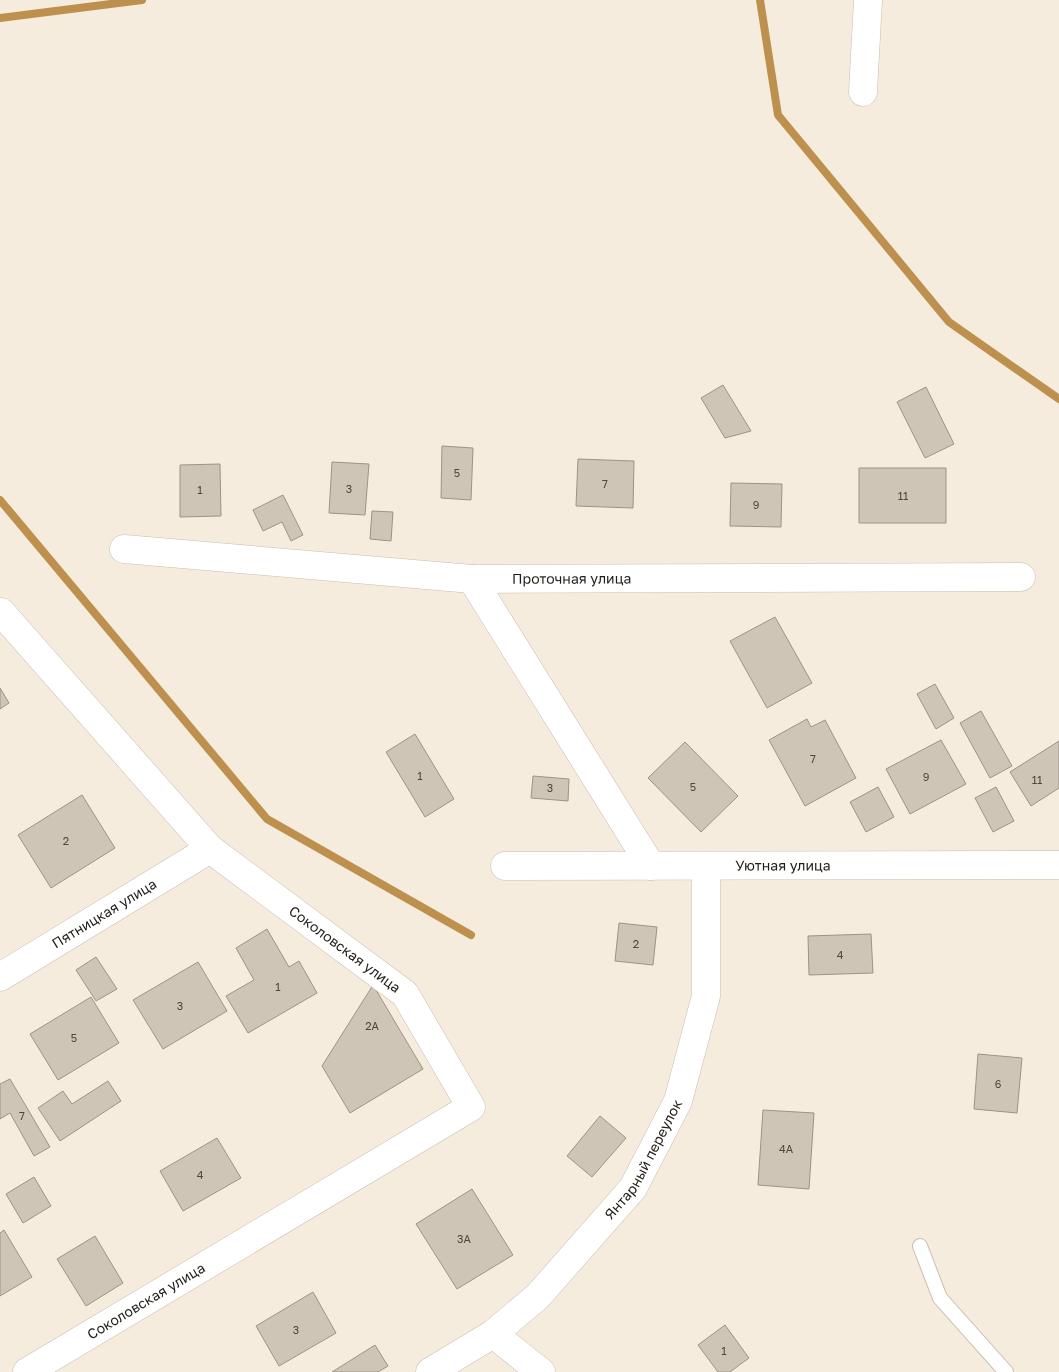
<svg xmlns="http://www.w3.org/2000/svg" width="1059" height="1372" font-family="'Golos Text',sans-serif">
	<style>
		.lines { fill: none; stroke-linecap: round; stroke-linejoin: round }
		.stream { stroke: #bd904e; stroke-width: 8 }
		.building { fill: #cfc5b7; stroke: #9c9386 }
		.lane-casing { stroke: #c8beb0; stroke-width: 16 }
		.street-casing { stroke: #c8beb0; stroke-width: 29 }
		.lane { stroke: #fff; stroke-width: 14 }
		.street { stroke: #fff; stroke-width: 28 }
		.labels { text-anchor: middle; stroke-width: 4; stroke-linejoin: round; paint-order: stroke }
		.number-label { font-size: 11px; fill: #4c4740 }
		.street-label { font-size: 14px; fill: #211d18; stroke: #fff }
	</style>
	<rect width="100%" height="100%" fill="#f6ecde"/>
	<g class="lines">
		<path class="stream" d="M760,0L778,115L949,322L1059,399
			M0,18L142,0
			M0,500L267,819L471,935"/>
	</g>
	<path class="building" d="M723,385L751,431L725,438L701,398Z
		M926,387L954,444L925,458L897,402Z
		M442,446L473,448L471,500L441,498Z
		M578,459L634,461L633,508L576,506Z
		M332,462L369,464L365,515L329,513Z
		M220,464L221,516L180,517V465Z
		M859,468H946V523H859Z
		M731,483L782,484L781,527L730,526Z
		M283,495L303,535L291,541L282,522L263,531L253,510Z
		M372,511L393,512L391,541L370,539Z
		M775,617L812,683L767,708L730,641Z
		M935,684L954,718L936,729L917,694Z
		M0,688L9,703L0,709Z
		M981,711L1012,766L990,778L960,723Z
		M807,719L811,727L825,720L856,778L805,806L769,740Z
		M415,734L454,799L425,817L386,752Z
		M941,740L966,784L910,814L886,769Z
		M1059,741V788L1031,806L1010,772Z
		M685,742L738,796L701,832L648,778Z
		M533,776L569,779L568,801L531,798Z
		M878,787L894,817L866,832L850,802Z
		M996,787L1014,821L993,832L975,798Z
		M82,795L115,848L51,888L18,835Z
		M619,923L657,927L653,965L615,961Z
		M267,929L289,967L299,961L317,993L248,1033L226,996L254,980L236,948Z
		M871,934L873,973L809,975L808,936Z
		M96,957L117,989L96,1001L76,970Z
		M198,962L227,1011L163,1049L133,1000Z
		M373,985L423,1069L350,1113L322,1066Z
		M91,997L119,1043L58,1080L30,1034Z
		M978,1054L1022,1058L1017,1113L974,1109Z
		M10,1079L50,1147L34,1156L10,1113L0,1119V1084Z
		M108,1081L121,1101L60,1141L38,1108L63,1091L72,1104Z
		M763,1110L814,1113L809,1189L758,1185Z
		M600,1116L626,1138L592,1177L567,1156Z
		M217,1138L241,1178L183,1211L160,1171Z
		M34,1177L51,1206L23,1223L6,1194Z
		M472,1189L513,1255L457,1289L416,1224Z
		M4,1230L32,1277L0,1296V1233Z
		M95,1236L123,1283L86,1306L57,1259Z
		M313,1292L336,1333L279,1366L256,1326Z
		M725,1325L749,1358L730,1372H718L698,1345Z
		M375,1345L388,1366L378,1372H332Z"/>
	<g class="lines">
		<g class="lane-casing">
			<path id="lane" d="M920,1246L940,1298L1006,1372"/>
		</g>
		<g class="street-casing">
			<g id="street">
				<path d="M863,92L868,0"/>
				<path id="s1" d="M124,549L472,579L1021,577"/>
				<path d="M472,579L651,866"/>
				<path id="s2" d="M1,612L210,849L405,994L471,1107L27,1372"/>
				<path id="s3" d="M505,866L1059,865"/>
				<path id="s4" d="M0,977L210,849"/>
				<path d="M493,1334L541,1372"/>
				<path id="s5" d="M430,1372L493,1334L538,1296L633,1188L678,1101L706,996V866"/>
			</g>
		</g>
		<use href="#lane" class="lane"/>
		<use href="#street" class="street"/>
	</g>
	<g class="labels">
		<g class="number-label">
			<text x="457" y="477">5</text>
			<text x="605" y="488">7</text>
			<text x="349" y="493">3</text>
			<text x="200" y="494">1</text>
			<text x="903" y="500">11</text>
			<text x="756" y="509">9</text>
			<text x="813" y="763">7</text>
			<text x="420" y="780">1</text>
			<text x="926" y="781">9</text>
			<text x="1037" y="784">11</text>
			<text x="693" y="791">5</text>
			<text x="550" y="792">3</text>
			<text x="66" y="845">2</text>
			<text x="636" y="948">2</text>
			<text x="840" y="959">4</text>
			<text x="278" y="991">1</text>
			<text x="180" y="1010">3</text>
			<text x="372" y="1030">2А</text>
			<text x="74" y="1042">5</text>
			<text x="998" y="1088">6</text>
			<text x="22" y="1120">7</text>
			<text x="786" y="1153">4А</text>
			<text x="200" y="1179">4</text>
			<text x="464" y="1243">3А</text>
			<text x="296" y="1334">3</text>
			<text x="724" y="1355">1</text>
		</g>
		<g class="street-label">
			<text dy="5" stroke="none"><textPath href="#s1" startOffset="449">Проточная улица</textPath></text>
			<text dy="5" stroke="none"><textPath href="#s3" startOffset="278">Уютная улица</textPath></text>
			<text dy="5" stroke="none"><textPath href="#s4" startOffset="122">Пятницкая улица</textPath></text>
			<text dy="5" stroke="none"><textPath href="#s2" startOffset="484">Соколовская улица</textPath></text>
			<text dy="5" stroke="none"><textPath href="#s5" startOffset="306">Янтарный переулок</textPath></text>
			<text transform="translate(146 1301) rotate(-31)" y="5">Соколовская улица</text>
		</g>
	</g>
</svg>
